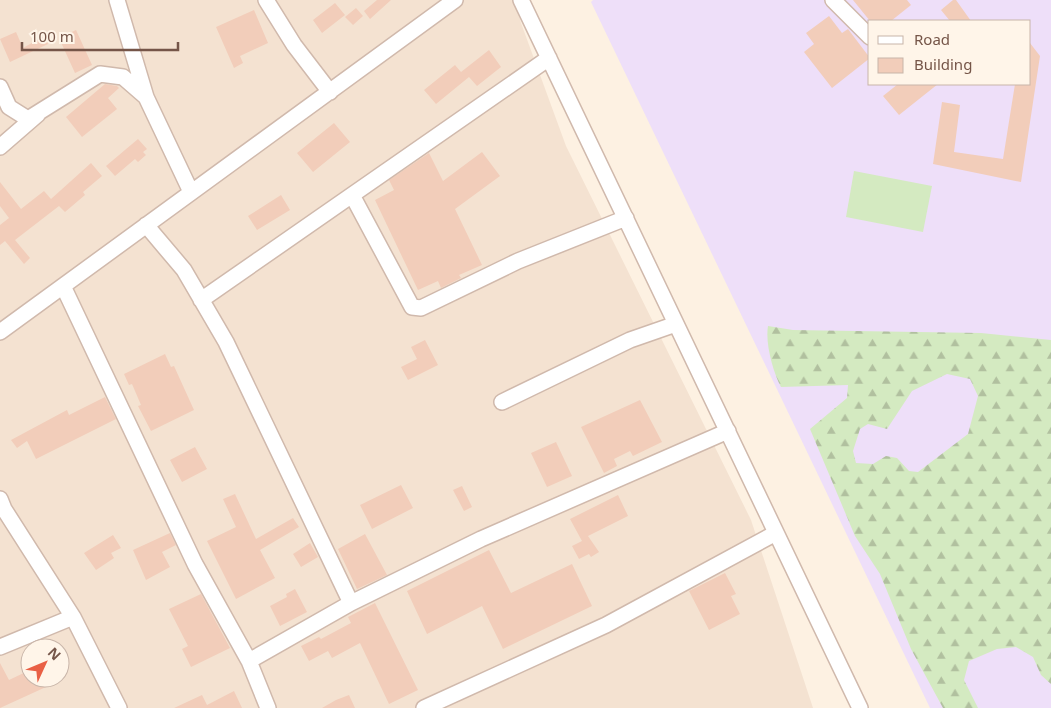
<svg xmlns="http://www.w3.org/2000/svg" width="1051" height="708" font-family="'Noto Sans',sans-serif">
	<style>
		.residential { fill: #f4e2d1; fill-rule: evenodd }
		.education { fill: #eedff9; fill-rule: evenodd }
		.forest { fill: url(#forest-firs); fill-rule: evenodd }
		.garden { fill: #d4eac1 }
		.building { fill: #f2cdba }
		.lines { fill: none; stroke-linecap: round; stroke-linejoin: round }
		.minor-casing { stroke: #d0b9ac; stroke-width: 18 }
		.minor { stroke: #fff; stroke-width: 15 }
	</style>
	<defs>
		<pattern id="forest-firs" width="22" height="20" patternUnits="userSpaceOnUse" patternTransform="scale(1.25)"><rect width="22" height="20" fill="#d4eac1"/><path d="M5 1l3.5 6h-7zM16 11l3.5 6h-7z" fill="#b1c09f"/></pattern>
	</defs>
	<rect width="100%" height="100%" fill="#fdf1e2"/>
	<path class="residential" d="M0,0H515L521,23L566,146L751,520L813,708H0ZM30,648H60V678H30Z"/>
	<path class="education" d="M593,0H1051V708H930L591,2ZM870,21H1030V84H870Z"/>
	<path class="forest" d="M768,326L793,330L981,333L1051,340V684L1041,675L1033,657L1016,647L997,649L969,661L964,680L978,708H943L911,649L880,574L855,536L810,429L847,398L848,385L781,387C773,372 765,343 768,326ZM947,374L970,379L978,396L968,434L918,472L909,471L897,458L886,456L873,464L856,463L853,451L860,429L868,424L887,429L912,391Z"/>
	<path class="garden" d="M854,171L932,186L923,232L846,217Z"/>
	<path class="building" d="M377,0H391L370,19L364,11Z
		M853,0H907L911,5L891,21H870Z
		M953,0H956L971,21H950L941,10Z
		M335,3L345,15L322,33L313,20Z
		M356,8L363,16L353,25L345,17Z
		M254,10L268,43L240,56L243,63L234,68L216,27Z
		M829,16L842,33L848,29L870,58L832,88L804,52L814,44L806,33Z
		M76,30L92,65L75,73L59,38Z
		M16,32L23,48L44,36L48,44L10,62L0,39Z
		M1030,43L1040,56L1021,182L933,164L942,102L960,105L954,152L1003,159L1015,84H1030Z
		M489,50L501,67L477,86L469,77L436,104L424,90L455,65L461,72Z
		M105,84L117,86L119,88L108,98L117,109L82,137L66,117Z
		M898,84H938L899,115L883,96Z
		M334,123L350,142L313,172L297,153Z
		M138,139L147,149L143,152L146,155L138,162L135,159L115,176L106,166Z
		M482,152L500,176L455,209L482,265L459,275L461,278L441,288L438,281L418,290L375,200L394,190L389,180L429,153L443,181Z
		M91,163L102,176L83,192L85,195L65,212L59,206L15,240L30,258L24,264L5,241L0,245V225L9,218L0,206V182L21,209L44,191L51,199Z
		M281,195L290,210L257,230L248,216Z
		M425,340L438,365L408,380L401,367L417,359L411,347Z
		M165,354L171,367L174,366L194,410L151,431L138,406L141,405L132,384L129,385L124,374Z
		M105,397L116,419L36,459L27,441L17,448L11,440L67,410L69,415Z
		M640,400L662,442L633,456L630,451L614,459L617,466L604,473L581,427Z
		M556,442L572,476L547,487L531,453Z
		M195,447L207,469L182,482L170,460Z
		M401,485L413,508L372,529L360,505Z
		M462,486L472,507L464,511L453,490Z
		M235,494L256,539L293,518L299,527L260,550L275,578L236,599L207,541L236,527L223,499Z
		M618,495L628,516L588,536L599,552L591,557L589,554L579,559L572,546L582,541L570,519Z
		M170,533L176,545L162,552L170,567L146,580L133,550Z
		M365,534L387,575L357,589L338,549Z
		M113,535L121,548L111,553L114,558L96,570L84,553Z
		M310,543L318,557L301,567L293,554Z
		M489,550L511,593L572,564L592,606L503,649L482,606L427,634L407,591Z
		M725,573L736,594L731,596L740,614L709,630L689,591Z
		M295,589L307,612L280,626L270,606L287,597L286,594Z
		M201,594L230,648L191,667L182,649L188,646L169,609Z
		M375,603L418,690L389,704L360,643L332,658L328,651L309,661L301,646L319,637L321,639L351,623L348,617Z
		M0,663L9,680L30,670V678H41L46,687L0,708Z
		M234,691L242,708H174L202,695L207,705Z
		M349,695L355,708H322L336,700Z"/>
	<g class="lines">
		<g class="minor-casing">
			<path id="minor" d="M117,0L146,97L191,192
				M266,0L294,45L330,92
				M521,0L860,708
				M833,0L870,37
				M0,87L9,107L28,119L100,74L123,77L146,97
				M0,147L38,114
				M352,195L412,307L421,308L518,261L626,218
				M146,225L184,270L226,342L351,603
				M63,286L195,564L249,661
				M201,300L549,58
				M0,332L455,0
				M502,402L630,340L676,324
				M0,499L4,509L73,617L119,708
				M0,647L73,617
				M268,708L249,661L351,603L481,539L728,431
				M424,708L606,625L776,533"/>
		</g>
		<use href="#minor" class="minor"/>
	</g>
	<rect x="868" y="20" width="162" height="65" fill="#fff5e9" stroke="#c8b5a9"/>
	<rect x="878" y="36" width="25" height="8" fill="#ffffff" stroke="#c8b5a9"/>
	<text x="914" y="45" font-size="15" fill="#755548">Road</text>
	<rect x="878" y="58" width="25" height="15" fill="#f2cdba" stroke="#c8b5a9"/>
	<text x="914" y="70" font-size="15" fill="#755548">Building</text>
	<g transform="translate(45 663) rotate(46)"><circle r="24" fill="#fff5e9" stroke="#c8b5a9"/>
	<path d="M0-4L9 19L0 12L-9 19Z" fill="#e96045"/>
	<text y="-8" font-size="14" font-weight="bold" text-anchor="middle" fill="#755548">N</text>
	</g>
	<path d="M22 42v8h156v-8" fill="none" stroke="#755548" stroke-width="2.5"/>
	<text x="30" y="42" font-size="15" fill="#755548" stroke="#fff5e9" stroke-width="4" paint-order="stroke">100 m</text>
</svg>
